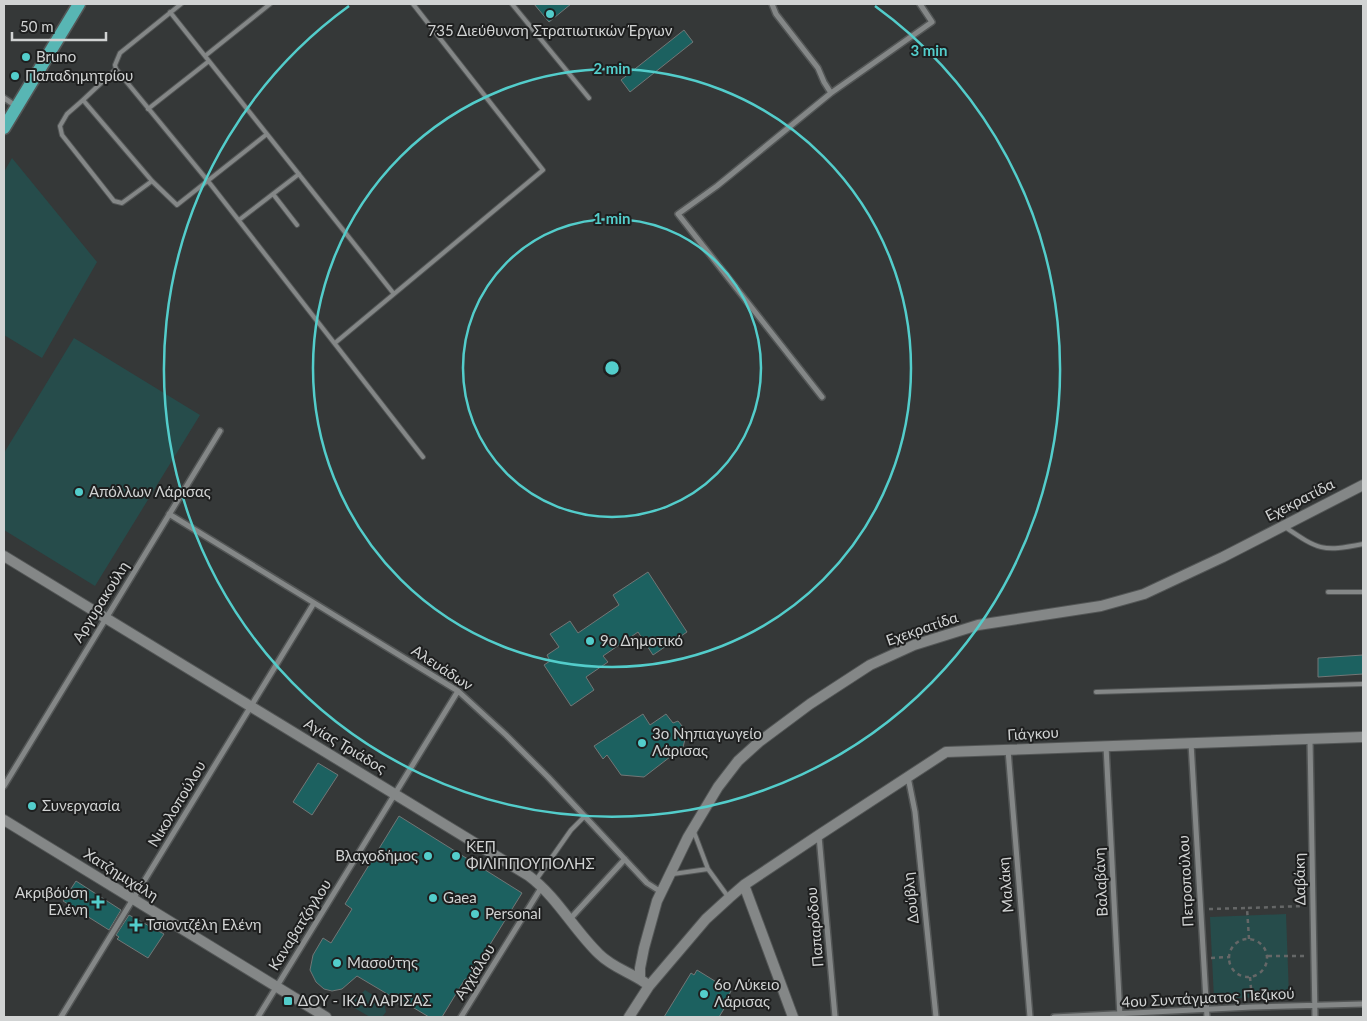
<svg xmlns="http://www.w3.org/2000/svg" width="1367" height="1021" font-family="Lato,sans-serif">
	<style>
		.green { fill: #264c4b }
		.building { fill: #1c6160; stroke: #727676 }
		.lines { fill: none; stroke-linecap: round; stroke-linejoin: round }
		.lane-casing { stroke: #535656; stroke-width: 6 }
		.street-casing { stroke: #535656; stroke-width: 8 }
		.secondary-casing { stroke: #535656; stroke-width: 12 }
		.primary-casing { stroke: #535656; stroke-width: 15 }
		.path { stroke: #656767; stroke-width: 2.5; stroke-dasharray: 4 4; stroke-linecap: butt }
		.lane { stroke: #848787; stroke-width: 4 }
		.street { stroke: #848787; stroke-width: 5 }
		.secondary { stroke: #848787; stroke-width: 10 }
		.primary { stroke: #58b6b4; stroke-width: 12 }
		.ring { fill: none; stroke: #53cdcb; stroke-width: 2.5 }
		.poi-dot { fill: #53cdcb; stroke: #1e1f1f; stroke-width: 2 }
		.labels { text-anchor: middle; stroke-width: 4; stroke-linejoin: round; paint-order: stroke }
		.poi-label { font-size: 15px; fill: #d1d3d3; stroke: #1e1f1f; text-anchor: start }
		.street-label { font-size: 15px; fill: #d1d3d3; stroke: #1e1f1f }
		.centre { fill: #53cdcb; stroke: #1e1f1f; stroke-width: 2.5 }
		.ring-label { font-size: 15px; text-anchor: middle; font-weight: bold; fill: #53cdcb; stroke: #1e1f1f; stroke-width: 4; stroke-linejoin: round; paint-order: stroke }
	</style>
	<rect width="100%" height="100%" fill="#353838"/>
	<path class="green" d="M12,158L97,262L42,358L4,335V172Z
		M74,338L200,415L95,586L4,530V453Z
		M1286,914L1289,996L1214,999L1210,917Z
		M365,990L384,1002L386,1012L382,1017H370L346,1003L357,998Z"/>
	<path class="building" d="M534,4H571L549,22Z
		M684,30L693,42L630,92L621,80Z
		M648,572L687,632L653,655L638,632L603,656L608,662L586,677L594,690L571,706L544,665L550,661L547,655L559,647L550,634L570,621L578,633L619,605L613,595Z
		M1363,655V674L1318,677V658Z
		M643,714L650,725L666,714L673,723L678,721L687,732L683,747L644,777L621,775L607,755L603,759L594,746Z
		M318,763L338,775L312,815L293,802Z
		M399,816L522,893L468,980L465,979L442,1017H429L404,1002L398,1004L395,1002L394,998L357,976L342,989L332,991L324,989L316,982L310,970L313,955L323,938L331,943L352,909L345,904Z
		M76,881L121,910L109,930L63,901Z
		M129,915L164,934L148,958L117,939L119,937L116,935Z
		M697,970L731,991L728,997L730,999L719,1017H664L691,973L694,975Z"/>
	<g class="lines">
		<g class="lane-casing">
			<path id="lane" d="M181,4L120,53L115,65L116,69L208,181L423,457
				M512,4L589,98
				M170,12L394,294
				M205,56L270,4
				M116,69L83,100L152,181L177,205L267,134
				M83,100L67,114L60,126L62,135L114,201L122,203L152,181
				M148,109L209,61
				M273,194L297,225
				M239,220L299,174
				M335,343L543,170L413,4
				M1285,527C1319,550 1322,552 1363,544
				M1328,592H1363
				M1096,692L1363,684
				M694,832L708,869L729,898
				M673,874L708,869
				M536,880L571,830L585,816"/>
		</g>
		<g class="street-casing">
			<path id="street" d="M772,4L776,14L818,68L824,82L831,93
				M4,98L16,106
				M822,397L678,214L717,186L831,93L932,22L920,4
				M169,514L458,691L506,735L548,777L647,883L661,892
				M1310,740L1315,1017
				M1191,743L1207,1017
				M1106,746L1120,1017
				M1008,750L1030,1017
				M908,777L915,812L936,1017
				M4,786L220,431
				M819,836L835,1017
				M570,919L625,859
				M61,1017L314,603
				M258,1017L458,691
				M461,1017L541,888
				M1054,1017L1252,1007L1363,1004"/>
		</g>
		<g class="secondary-casing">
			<path id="secondary" d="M4,556L529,876C557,897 574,930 599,954C612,967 629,972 644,982
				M4,820L326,1017
				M744,885L793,1017
				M640,979V968L644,948L657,901L688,837L718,787L738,761L759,742L810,704L870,665L914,645L978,625L1101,606L1144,594L1223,557L1363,485
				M629,1017L649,986L706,919L729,898L744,885L819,835L946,752L1363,737"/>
		</g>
		<g class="primary-casing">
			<path id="primary" d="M4,128L79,4"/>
		</g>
		<path class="path" d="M1209,909L1247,908
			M1249,939L1247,908L1304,906
			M1229 958a19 19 0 1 1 38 0a19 19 0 1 1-38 0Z
			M1268,956H1307
			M1211,958L1230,957
			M1250,977L1252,1000"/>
		<use href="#lane" class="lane"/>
		<use href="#street" class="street"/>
		<use href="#secondary" class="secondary"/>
		<use href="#primary" class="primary"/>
	</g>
	<g class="ring">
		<circle cx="612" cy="368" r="149"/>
		<circle cx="612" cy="368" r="299"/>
		<path d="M875 6A448 448 0 1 1 349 6"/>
	</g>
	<g class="poi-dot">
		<circle cx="550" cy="14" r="5"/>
		<circle cx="26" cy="57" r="5"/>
		<circle cx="15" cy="76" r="5"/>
		<circle cx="79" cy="492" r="5"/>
		<circle cx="590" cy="641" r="5"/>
		<circle cx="642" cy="743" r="5"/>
		<circle cx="32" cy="806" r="5"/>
		<circle cx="428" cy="856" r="5"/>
		<circle cx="456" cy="856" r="5"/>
		<circle cx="433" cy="898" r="5"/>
		<path d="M95.5 894.5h5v5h5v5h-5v5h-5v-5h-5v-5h5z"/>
		<circle cx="475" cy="914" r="5"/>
		<path d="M133.5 917.5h5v5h5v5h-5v5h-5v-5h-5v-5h5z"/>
		<circle cx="337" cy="963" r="5"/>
		<circle cx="704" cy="994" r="5"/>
		<rect x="283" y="996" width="10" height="10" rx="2.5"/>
	</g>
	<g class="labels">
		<g class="poi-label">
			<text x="550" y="36" text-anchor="middle">735 Διεύθυνση Στρατιωτικών Έργων</text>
			<text x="36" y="62">Bruno</text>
			<text x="25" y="81">Παπαδημητρίου</text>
			<text x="89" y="497">Απόλλων Λάρισας</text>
			<text x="600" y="646">9ο Δημοτικό</text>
			<text x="652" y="739">3o Νηπιαγωγείο<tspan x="652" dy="17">Λάρισας</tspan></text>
			<text x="42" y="811">Συνεργασία</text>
			<text x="466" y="852">ΚΕΠ<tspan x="466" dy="17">ΦΙΛΙΠΠΟΥΠΟΛΗΣ</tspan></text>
			<text x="418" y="861" text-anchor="end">Βλαχοδήμος</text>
			<text x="88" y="898" text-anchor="end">Ακριβόύση<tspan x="88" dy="17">Ελένη</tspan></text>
			<text x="443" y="903">Gaea</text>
			<text x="485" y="919">Personal</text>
			<text x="146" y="930">Τσιοντζέλη Ελένη</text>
			<text x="347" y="968">Μασούτης</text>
			<text x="714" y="990">6ο Λύκειο<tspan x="714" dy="17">Λάρισας</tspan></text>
			<text x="298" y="1006">ΔΟΥ - ΙΚΑ ΛΑΡΙΣΑΣ</text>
		</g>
		<g class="street-label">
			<text transform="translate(1300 500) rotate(-27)" y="5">Εχεκρατίδα</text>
			<text transform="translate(101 602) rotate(-58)" y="5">Αργυρακούλη</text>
			<text transform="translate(922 629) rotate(-19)" y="5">Εχεκρατίδα</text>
			<text transform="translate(442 668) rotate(33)" y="5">Αλευάδων</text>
			<text transform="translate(1033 734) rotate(-3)" y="5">Γιάγκου</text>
			<text transform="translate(345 746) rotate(31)" y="5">Αγίας Τριάδος</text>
			<text transform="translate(177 804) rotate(-59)" y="5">Νικολοπούλου</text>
			<text transform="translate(121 875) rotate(32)" y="5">Χατζημιχάλη</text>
			<text transform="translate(1300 879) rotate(-91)" y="5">Δαβάκη</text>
			<text transform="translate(1186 881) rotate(-93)" y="5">Πετροπούλου</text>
			<text transform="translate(1101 882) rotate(-93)" y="5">Βαλαβάνη</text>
			<text transform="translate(1006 885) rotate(-95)" y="5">Μαλάκη</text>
			<text transform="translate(911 898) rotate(-96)" y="5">Δούβλη</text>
			<text transform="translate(300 925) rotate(-58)" y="5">Καναβατζόγλου</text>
			<text transform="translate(815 927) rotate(-95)" y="5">Παπαρόδου</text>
			<text transform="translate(475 972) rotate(-58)" y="5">Αγχιάλου</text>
			<text transform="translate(1208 998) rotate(-3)" y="5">4ου Συντάγματος Πεζικού</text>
		</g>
	</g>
	<circle cx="612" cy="368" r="8" class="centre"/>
	<g class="ring-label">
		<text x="929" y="56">3 min</text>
		<text x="612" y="74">2 min</text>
		<text x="612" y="224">1 min</text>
	</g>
	<rect width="1367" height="1021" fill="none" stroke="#d1d3d3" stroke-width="10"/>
	<path d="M12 32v8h94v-8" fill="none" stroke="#d1d3d3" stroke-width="2.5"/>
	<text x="20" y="32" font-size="15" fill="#d1d3d3" stroke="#1e1f1f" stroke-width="4" paint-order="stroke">50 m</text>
</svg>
